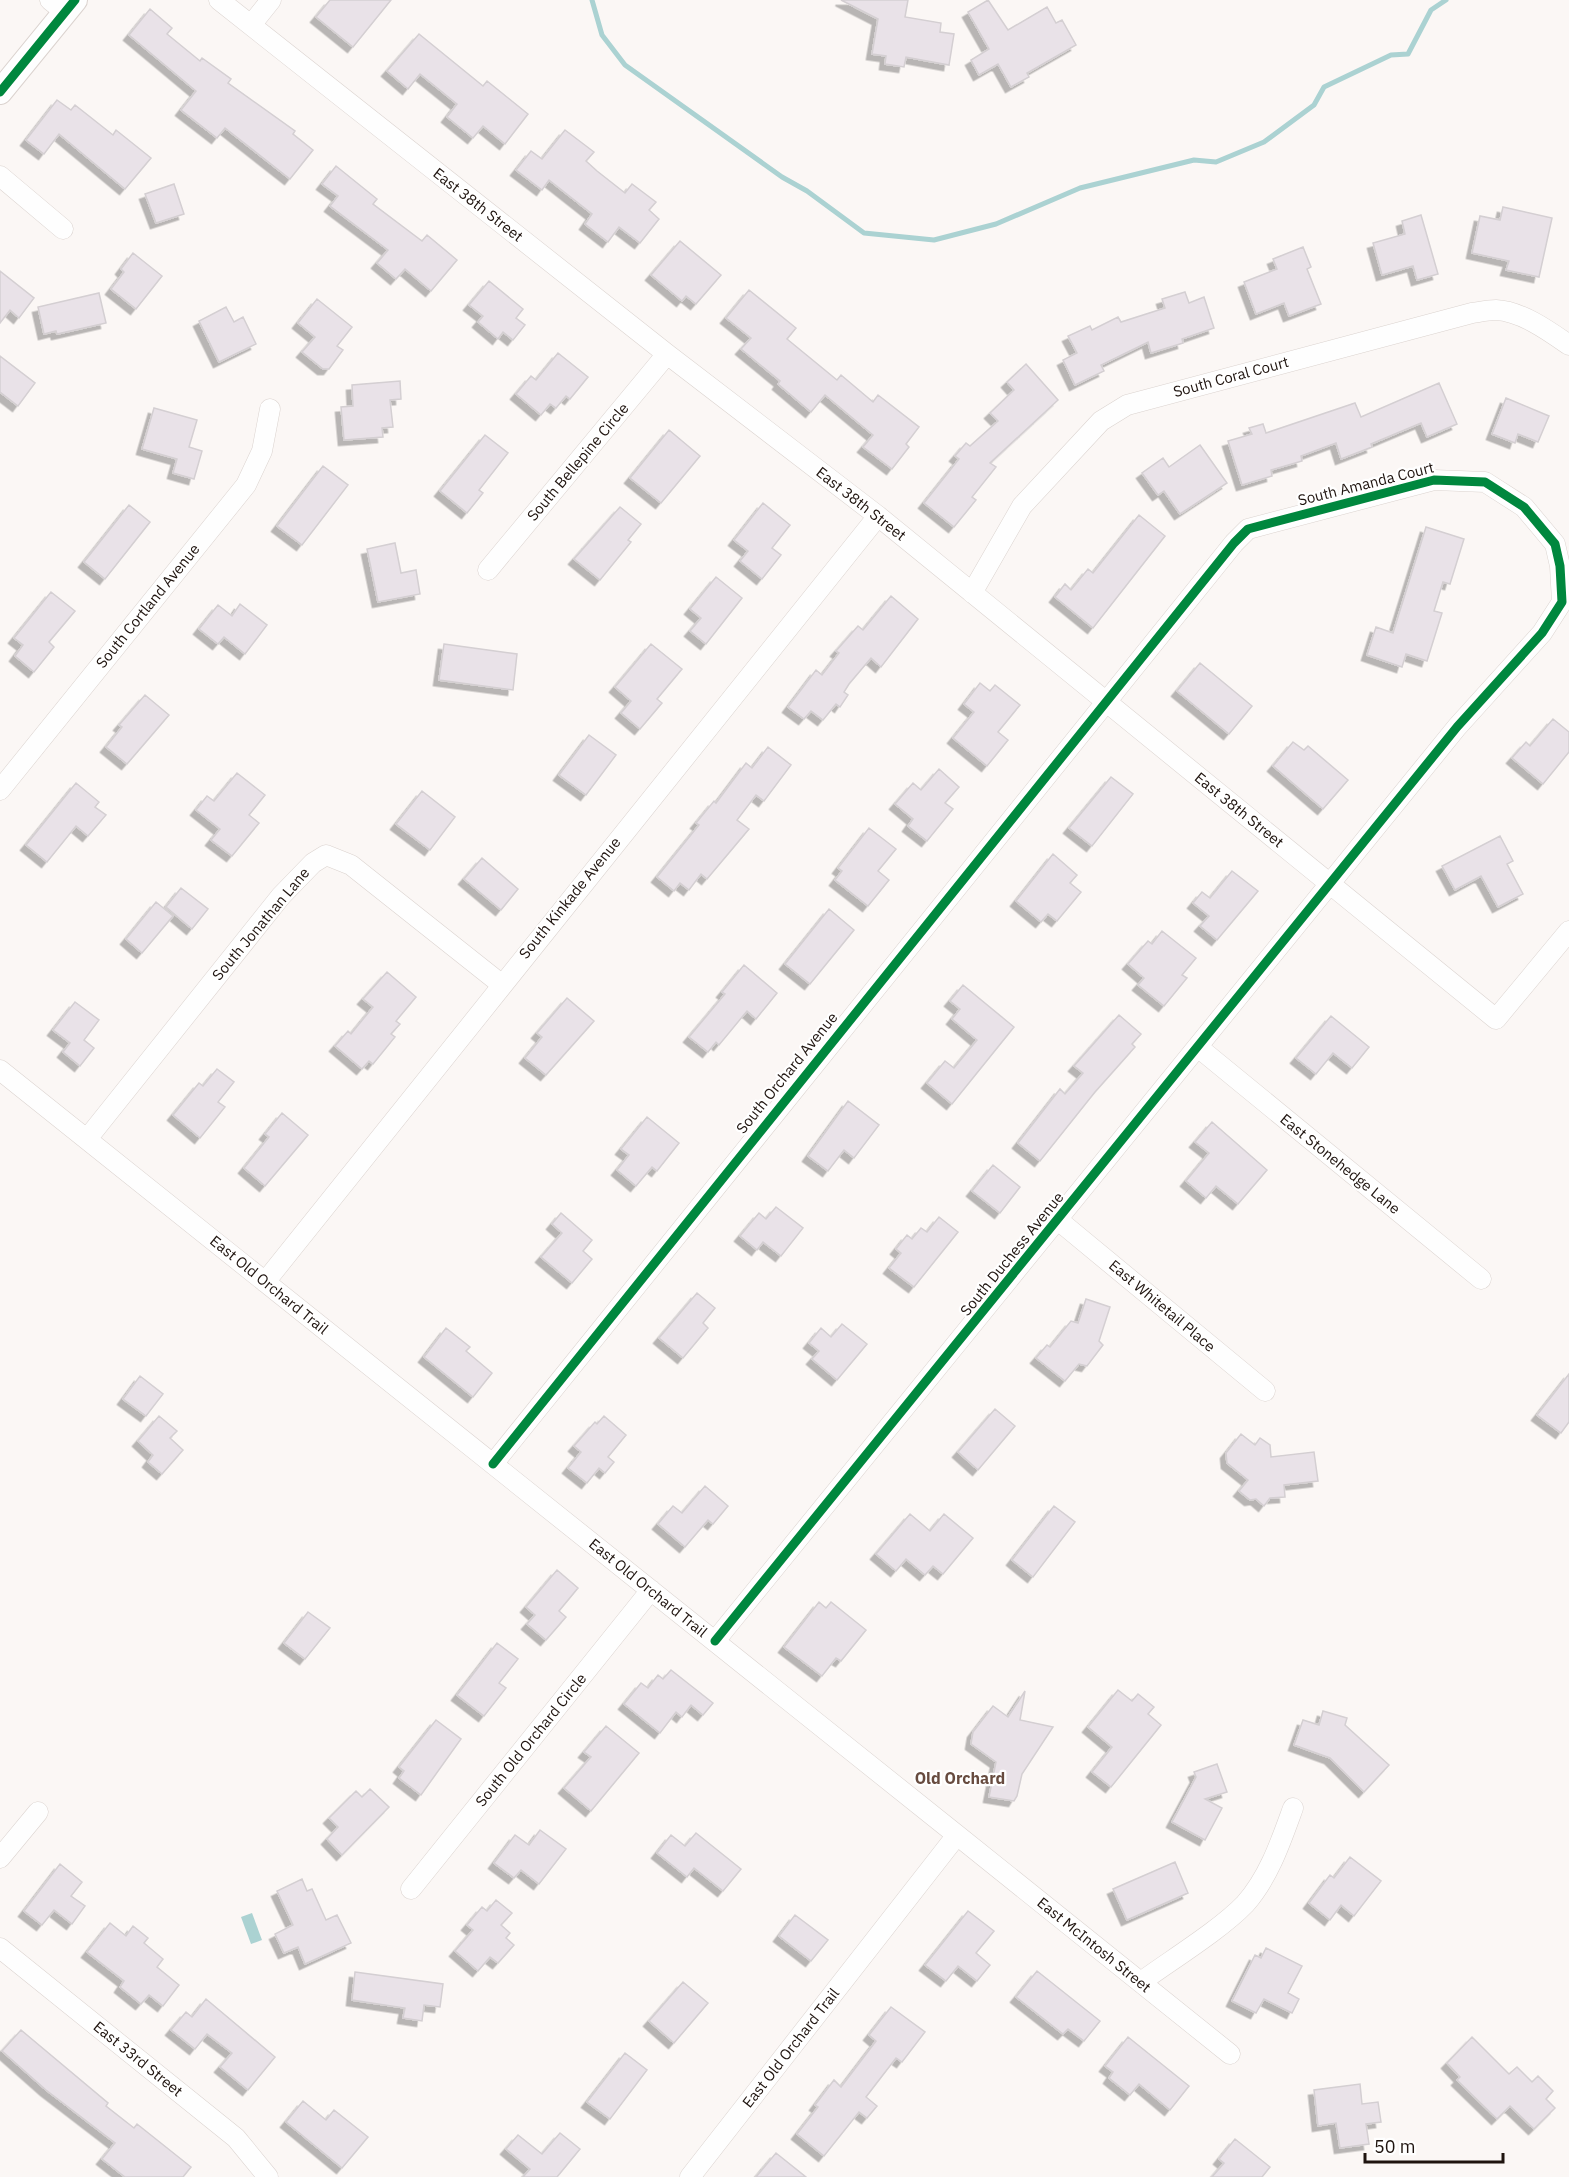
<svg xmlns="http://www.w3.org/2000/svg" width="1569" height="2177" font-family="'IBM Plex Sans',sans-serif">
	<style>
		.water { fill: #abd2d2 }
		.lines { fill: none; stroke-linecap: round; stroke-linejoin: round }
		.stream { stroke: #abd2d2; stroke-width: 5 }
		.building { fill: #e9e2e8; stroke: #d4cfd2; stroke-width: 1.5; filter: url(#shadow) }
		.minor-casing { stroke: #dbd3cf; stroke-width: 21 }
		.tertiary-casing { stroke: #dbd3cf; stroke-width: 26 }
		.minor { stroke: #fefefe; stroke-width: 20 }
		.tertiary { stroke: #fefefe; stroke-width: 24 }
		.cycleway-casing { stroke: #fff; stroke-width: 13 }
		.cycleway { stroke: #00873e; stroke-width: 9 }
		.labels { text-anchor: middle; stroke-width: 4.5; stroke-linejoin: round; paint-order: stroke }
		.street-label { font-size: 15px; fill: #1f140f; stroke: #fff }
		.neighbourhood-label { font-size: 16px; font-weight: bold; fill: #674b3f; stroke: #fff }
	</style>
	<defs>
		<filter id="shadow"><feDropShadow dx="-5.5" dy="5.5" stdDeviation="0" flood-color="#0004"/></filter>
	</defs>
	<rect width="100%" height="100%" fill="#fbf7f5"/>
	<path class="water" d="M252,1913L262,1940L251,1944L241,1917Z"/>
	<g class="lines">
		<path class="stream" d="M592,0L602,35L625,65L782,177L807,191L864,233L934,240L996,224L1080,188L1194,160L1216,162L1264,142L1314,105L1324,87L1391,55L1408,54L1431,10L1446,0"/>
	</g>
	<path class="building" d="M330,0H391L353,47L316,17Z
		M841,0H908L905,17L941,23L940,32L954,34L949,65L906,57L904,67L885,64L886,56L872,54L878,19Z
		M988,0L1008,30L1047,7L1056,23L1062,20L1076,45L1027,73L1029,77L1011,87L998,64L979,75L971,60L989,49L968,12Z
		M150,9L172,28L167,34L200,61L202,58L231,79L228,83L295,131L293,134L313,150L290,179L225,128L217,138L181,110L196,91L129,35Z
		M419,34L483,86L487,81L528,114L505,144L483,126L473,138L447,117L457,104L420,74L408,89L387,71Z
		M57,100L71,110L75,105L113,135L116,130L151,158L125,189L59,134L44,154L26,140Z
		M565,130L594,152L586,161L597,171L625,193L632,184L656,202L649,210L659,219L640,243L619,227L608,242L585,224L592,214L549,180L542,190L516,170L531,151L542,159Z
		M336,166L377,199L373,204L422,241L427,235L457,260L431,291L405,269L396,279L377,263L388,250L330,206L338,196L322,184Z
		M174,184L184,214L156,223L145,194Z
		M1503,207L1552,218L1539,277L1506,270L1509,261L1472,253L1480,216L1500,220Z
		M1421,215L1438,274L1417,280L1413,266L1382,275L1373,243L1405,234L1402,221Z
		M680,241L721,275L696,304L686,296L682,301L651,275Z
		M1303,247L1311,267L1307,269L1321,304L1289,316L1284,303L1256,314L1244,282L1277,269L1273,259Z
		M133,253L162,276L136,309L111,289L124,272L121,269Z
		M0,271L34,298L19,318L10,310L0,323Z
		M489,281L523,309L516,318L525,325L513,340L503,332L498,339L478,322L483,316L469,305Z
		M749,290L796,328L787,339L837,380L841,375L873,402L878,395L919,427L906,444L909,447L892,469L863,447L873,435L825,395L811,412L778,384L780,381L741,349L751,338L726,318Z
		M1185,292L1189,303L1204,297L1214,328L1182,339L1183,343L1151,353L1148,342L1101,365L1104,371L1075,385L1063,360L1077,353L1068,336L1090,326L1092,330L1118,317L1121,322L1165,308L1162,299Z
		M99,293L106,323L57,334L56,331L44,334L38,307Z
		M317,299L352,327L337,346L343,350L329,369H323L302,352L315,337L298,323Z
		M226,307L234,322L243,317L256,344L219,362L199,321Z
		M558,353L588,377L570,399L566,396L556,408L550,404L541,415L516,394L531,376L536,380Z
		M0,356L35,383L18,406L0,392Z
		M1026,364L1058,400L990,463L996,467L972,497L976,500L954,527L924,503L959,459L955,456L966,443L970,446L998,421L990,413L1014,390L1007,382Z
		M400,381L401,399L390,400L393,427L382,428L383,437L344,440L341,407L353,406L352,385Z
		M1439,383L1457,424L1427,437L1421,423L1371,444L1372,447L1341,459L1336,443L1301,456L1302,461L1271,470L1272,476L1242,485L1228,441L1252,434L1249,428L1263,424L1266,433L1355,403L1361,417Z
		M1506,398L1549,416L1538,442L1518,434L1515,443L1492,434Z
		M154,408L197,420L189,447L202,451L194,479L173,473L177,459L142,449Z
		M669,430L700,456L661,503L630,478Z
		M485,435L508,453L479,490L483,493L467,513L440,491Z
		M1200,445L1227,483L1180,514L1164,491L1158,495L1142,473L1163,458L1169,467Z
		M323,466L348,485L302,545L277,526Z
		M763,503L790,525L772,548L781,555L762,579L740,561L748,551L734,540Z
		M129,505L150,522L105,579L84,562Z
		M620,507L641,524L628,540L631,542L600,580L574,559Z
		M1139,515L1165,536L1093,628L1055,597L1065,584L1071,590L1088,569L1093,573Z
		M1426,527L1464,539L1450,584L1443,582L1434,611L1442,613L1427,661L1406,654L1402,667L1367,655L1376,627L1393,633Z
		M395,543L401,573L416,570L420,594L378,602L367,549Z
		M716,577L742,598L706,644L690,631L701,618L690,609Z
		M51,592L75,611L49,642L54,647L34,672L15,656L23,645L14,638Z
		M891,596L918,619L881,667L871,658L849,684L844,692L848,695L840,707L836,704L823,720L811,711L804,719L788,707L816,670L822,675L839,653L836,651L858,626L863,630Z
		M240,604L267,625L245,654L224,637L218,644L199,629L218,605L232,616Z
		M444,644L517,654L513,690L439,680Z
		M651,644L682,669L657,699L662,703L640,729L621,713L631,701L615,687Z
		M1200,663L1252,706L1229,734L1177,691Z
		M980,683L990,691L995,685L1020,705L998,732L1008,740L987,766L953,738L974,712L964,704Z
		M145,695L169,715L127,764L106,747L122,727L119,725Z
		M1553,719L1569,732V752L1543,784L1512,758L1526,742L1530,746Z
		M589,735L616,755L586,795L559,775Z
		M1293,742L1304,750L1308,746L1348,780L1323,809L1273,766Z
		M768,747L791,765L764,801L756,795L737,820L749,829L707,879L701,874L689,890L680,883L674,891L657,877L699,825L696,823L714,801L716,803L746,763L752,768Z
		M939,769L959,787L945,803L953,809L927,841L908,826L913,819L895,804L913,783L921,790Z
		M237,773L265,795L249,815L259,823L232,856L211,840L220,829L196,810L207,796L214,801Z
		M1111,777L1133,794L1092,846L1069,828Z
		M76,783L99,802L95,807L106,815L88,836L76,826L47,862L26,845Z
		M422,791L455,817L430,850L396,824Z
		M869,828L896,849L878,871L889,880L868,906L835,880L842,871L838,868Z
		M1500,836L1513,861L1507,864L1523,894L1498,907L1481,876L1455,890L1442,866Z
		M1053,854L1077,875L1070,883L1081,892L1057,921L1048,914L1041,922L1016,901Z
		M482,858L518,889L501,910L464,879Z
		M1232,871L1258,891L1217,940L1200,926L1209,916L1193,903L1202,892L1210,898Z
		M181,888L208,909L192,929L166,907Z
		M156,902L173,916L142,953L126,939Z
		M829,909L854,930L810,984L785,964Z
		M1162,931L1196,958L1182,975L1187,978L1164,1006L1138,985L1144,978L1128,964L1148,941L1152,944Z
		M744,965L777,993L756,1019L747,1011L719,1045L716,1042L708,1052L689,1037L725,994L722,992Z
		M387,972L416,997L396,1021L400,1024L391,1034L395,1037L373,1064L369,1061L362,1069L335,1046L348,1031L351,1034L373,1007L363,999Z
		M963,985L1014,1027L952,1104L927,1083L945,1061L954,1068L977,1040L952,1019L960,1009L950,1001Z
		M567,998L594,1021L546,1075L525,1058L542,1037L537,1033Z
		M75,1002L99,1020L84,1040L94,1048L80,1066L63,1052L70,1043L53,1030Z
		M1119,1015L1141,1034L1132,1044L1135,1047L1095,1092L1040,1161L1018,1143L1060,1089L1065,1094L1083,1073L1074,1066Z
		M1331,1016L1369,1047L1352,1068L1333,1053L1316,1074L1296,1058Z
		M217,1069L234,1082L218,1102L225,1107L200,1138L173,1115L199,1083L203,1086Z
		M848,1101L879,1125L854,1158L844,1150L828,1171L808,1156Z
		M282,1113L308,1135L265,1186L244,1168L269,1137L265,1134Z
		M647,1117L679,1143L657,1171L652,1167L636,1186L617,1170L629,1155L621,1149Z
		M1212,1122L1267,1170L1238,1204L1216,1186L1206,1198L1186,1181L1209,1153L1195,1142Z
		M993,1165L1020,1187L1000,1213L972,1191Z
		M776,1207L803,1228L781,1256L763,1242L757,1250L740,1236L759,1213L766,1219Z
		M561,1213L592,1240L583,1251L592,1259L572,1283L541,1257L562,1233L552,1224Z
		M939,1217L958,1232L914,1287L889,1268L901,1253L896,1249L907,1235L912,1239L921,1228L927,1232Z
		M697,1293L715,1308L703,1323L708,1328L683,1358L659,1338Z
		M1086,1299L1110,1307L1099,1341L1103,1345L1087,1366L1079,1364L1065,1381L1036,1358L1047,1345L1050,1347L1071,1321L1078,1323Z
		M842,1324L867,1344L837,1380L812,1359L819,1351L809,1343L821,1328L831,1337Z
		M446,1328L470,1347L466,1351L492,1373L473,1397L424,1357Z
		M1569,1374V1422L1561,1433L1537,1415Z
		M140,1376L163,1394L146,1416L123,1399Z
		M995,1409L1015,1426L978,1470L958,1452Z
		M159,1416L177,1431L170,1438L183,1450L162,1474L148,1462L153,1455L138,1441Z
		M604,1416L626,1435L608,1457L614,1462L605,1473L599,1468L587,1483L568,1468L581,1452L574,1446L595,1422L597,1424Z
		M1241,1434L1255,1445L1260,1438L1270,1445L1271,1457L1314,1452L1318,1481L1284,1485L1285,1497L1270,1498L1264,1506L1256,1499L1250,1500L1239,1491L1248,1480L1227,1463L1226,1453Z
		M705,1486L728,1506L713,1524L708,1520L685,1547L658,1524L673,1506L682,1513Z
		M1054,1506L1075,1522L1033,1577L1012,1560Z
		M910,1514L930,1531L944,1514L973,1538L943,1574L933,1566L925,1575L906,1559L896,1571L876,1554Z
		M557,1570L578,1588L559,1611L566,1617L546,1640L527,1624L535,1615L526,1607Z
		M819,1602L826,1608L831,1602L866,1630L841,1661L836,1658L822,1676L784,1647Z
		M308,1612L330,1628L305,1659L284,1643Z
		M497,1643L518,1659L499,1683L506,1688L484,1716L457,1695Z
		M671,1670L713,1703L703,1715L691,1705L682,1717L676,1712L660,1733L624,1704L641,1683L648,1688L658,1675L663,1679Z
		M1118,1690L1132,1701L1138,1694L1154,1707L1148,1714L1161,1725L1111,1787L1092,1772L1112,1747L1088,1727Z
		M1025,1691L1020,1720L1053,1727L1022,1774L1017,1796L1014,1801L989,1797L996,1762L971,1744L973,1732L993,1706L1008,1717Z
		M1323,1711L1347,1718L1345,1725L1389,1765L1364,1792L1330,1758L1294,1745L1303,1720L1319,1725Z
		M436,1720L461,1739L421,1795L399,1778L404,1771L399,1767Z
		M606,1726L639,1753L591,1811L564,1788L591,1757L584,1752Z
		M1217,1764L1227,1792L1205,1799L1222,1808L1205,1840L1172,1822L1196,1777L1194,1772Z
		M370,1789L389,1807L342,1855L327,1839L338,1827L329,1818L356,1791L362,1797Z
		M540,1830L566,1849L539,1884L521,1870L514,1878L494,1863L515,1835L529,1845Z
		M696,1833L741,1869L723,1891L694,1868L687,1877L657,1853L671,1835L685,1846Z
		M1350,1857L1381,1881L1354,1916L1341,1905L1330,1920L1309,1903L1330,1875L1334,1878Z
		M1175,1862L1188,1893L1127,1920L1113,1889Z
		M60,1864L82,1882L71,1896L85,1906L72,1924L54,1910L42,1925L24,1911Z
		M302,1879L307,1891L312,1889L326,1920L337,1915L351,1943L305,1964L298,1947L284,1953L275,1934L293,1925L277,1891Z
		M496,1900L512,1913L501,1925L510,1933L506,1938L514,1945L498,1963L490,1957L478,1971L455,1951L473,1930L467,1925L482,1907L487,1911Z
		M968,1911L994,1931L976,1953L990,1965L977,1981L958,1966L946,1981L925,1965Z
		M795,1915L828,1940L811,1961L779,1936Z
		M110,1923L126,1936L133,1926L148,1938L144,1943L163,1959L157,1967L179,1985L163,2006L149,1995L141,2004L120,1987L124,1981L87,1952Z
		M1266,1948L1302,1966L1288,1993L1299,1999L1292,2013L1264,1999L1256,2013L1232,2001L1255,1955L1261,1958Z
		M1037,1971L1100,2021L1084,2041L1068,2029L1063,2034L1016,1997Z
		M355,1972L443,1984L440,2007L424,2005L422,2021L403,2018L405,2008L352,2000Z
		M683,1982L708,2003L674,2043L649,2021Z
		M206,1999L275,2057L248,2090L220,2067L232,2053L207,2034L195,2049L171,2030L186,2012L192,2017Z
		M891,2007L925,2032L902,2062L896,2058L866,2097L877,2106L867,2118L859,2112L824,2156L797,2134L818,2107L815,2105L834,2080L841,2087L876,2041L869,2035Z
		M21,2030L108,2103L106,2106L134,2128L137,2124L191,2167L183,2177H125L102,2159L115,2143L46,2090L2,2051Z
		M1128,2037L1189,2086L1170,2110L1139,2084L1130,2095L1109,2078L1113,2072L1105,2066Z
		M1472,2037L1509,2074L1517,2067L1532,2082L1538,2076L1553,2091L1546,2099L1555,2108L1534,2129L1510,2106L1497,2119L1457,2080L1460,2077L1447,2063Z
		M625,2053L647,2070L610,2119L587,2102Z
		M1360,2084L1362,2104L1378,2102L1381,2122L1366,2124L1369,2144L1340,2148L1336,2123L1318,2126L1314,2090Z
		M303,2101L326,2120L334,2110L368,2137L342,2168L286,2122Z
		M560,2133L580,2149L557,2177H523L530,2169L506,2149L518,2135L542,2154Z
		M1235,2139L1270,2167L1262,2177H1212L1224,2163L1219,2159Z
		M776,2153L806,2177H756Z"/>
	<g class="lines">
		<g class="minor-casing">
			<path id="minor" d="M50,0L65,12
				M219,0L667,354L878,516L1496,1019L1569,931
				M251,25L271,0
				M0,176L63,229
				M488,570L667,354
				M972,593L1022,506L1101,421L1127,405L1472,313C1479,312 1488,310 1496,310C1521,311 1549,331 1569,345
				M0,790L246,485L262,451L270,409
				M1199,1048L1481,1279
				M0,1070L957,1835L690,2177
				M87,1139L281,896L313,863L326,855L351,865L501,984
				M1058,1220L1265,1391
				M265,1282L878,516
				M493,1464L1234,543L1248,529L1434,480L1485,482L1524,507L1555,544L1560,566L1562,602L1542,633L1457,727L715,1641
				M957,1835L1230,2054
				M0,1858L38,1812
				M411,1889L651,1590
				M0,1948L236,2138L268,2177
				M1141,1982C1171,1960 1220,1930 1245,1904C1269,1877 1281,1841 1293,1808"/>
		</g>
		<g class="tertiary-casing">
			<path id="tertiary" d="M0,92L75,0"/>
		</g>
		<use href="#minor" class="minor"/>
		<use href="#tertiary" class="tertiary"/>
		<g class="cycleway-casing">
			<path id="cycleway" d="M0,92L75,0
				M493,1464L1234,543L1248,529L1434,480L1485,482L1524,507L1555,544L1560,566L1562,602L1542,633L1457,727L715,1641"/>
		</g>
		<use href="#cycleway" class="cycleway"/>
	</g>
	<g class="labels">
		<g class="street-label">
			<text transform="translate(478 205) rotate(38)" y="5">East 38th Street</text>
			<text transform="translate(1231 377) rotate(-15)" y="5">South Coral Court</text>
			<text transform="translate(578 462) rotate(-50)" y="5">South Bellepine Circle</text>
			<text transform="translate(1366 484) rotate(-14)" y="5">South Amanda Court</text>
			<text transform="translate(861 504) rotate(38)" y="5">East 38th Street</text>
			<text transform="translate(148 606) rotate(-51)" y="5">South Cortland Avenue</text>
			<text transform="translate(1239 810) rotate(39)" y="5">East 38th Street</text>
			<text transform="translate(570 898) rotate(-51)" y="5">South Kinkade Avenue</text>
			<text transform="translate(261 924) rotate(-50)" y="5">South Jonathan Lane</text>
			<text transform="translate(787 1073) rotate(-51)" y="5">South Orchard Avenue</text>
			<text transform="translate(1340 1164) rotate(39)" y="5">East Stonehedge Lane</text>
			<text transform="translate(1012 1254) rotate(-51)" y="5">South Duchess Avenue</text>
			<text transform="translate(269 1285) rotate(39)" y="5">East Old Orchard Trail</text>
			<text transform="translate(1162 1306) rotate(40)" y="5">East Whitetail Place</text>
			<text transform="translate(648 1588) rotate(39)" y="5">East Old Orchard Trail</text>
			<text transform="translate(531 1740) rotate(-51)" y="5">South Old Orchard Circle</text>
			<text transform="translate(1094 1945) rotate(39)" y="5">East McIntosh Street</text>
			<text transform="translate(791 2048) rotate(-52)" y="5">East Old Orchard Trail</text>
			<text transform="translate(138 2059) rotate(39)" y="5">East 33rd Street</text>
		</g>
		<g class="neighbourhood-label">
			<text x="960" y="1784">Old Orchard</text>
		</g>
	</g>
	<path d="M1365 2153v9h138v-9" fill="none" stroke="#1f140f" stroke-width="3"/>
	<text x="1374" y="2153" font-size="18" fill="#1f140f" stroke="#ffffff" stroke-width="4.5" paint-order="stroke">50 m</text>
</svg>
